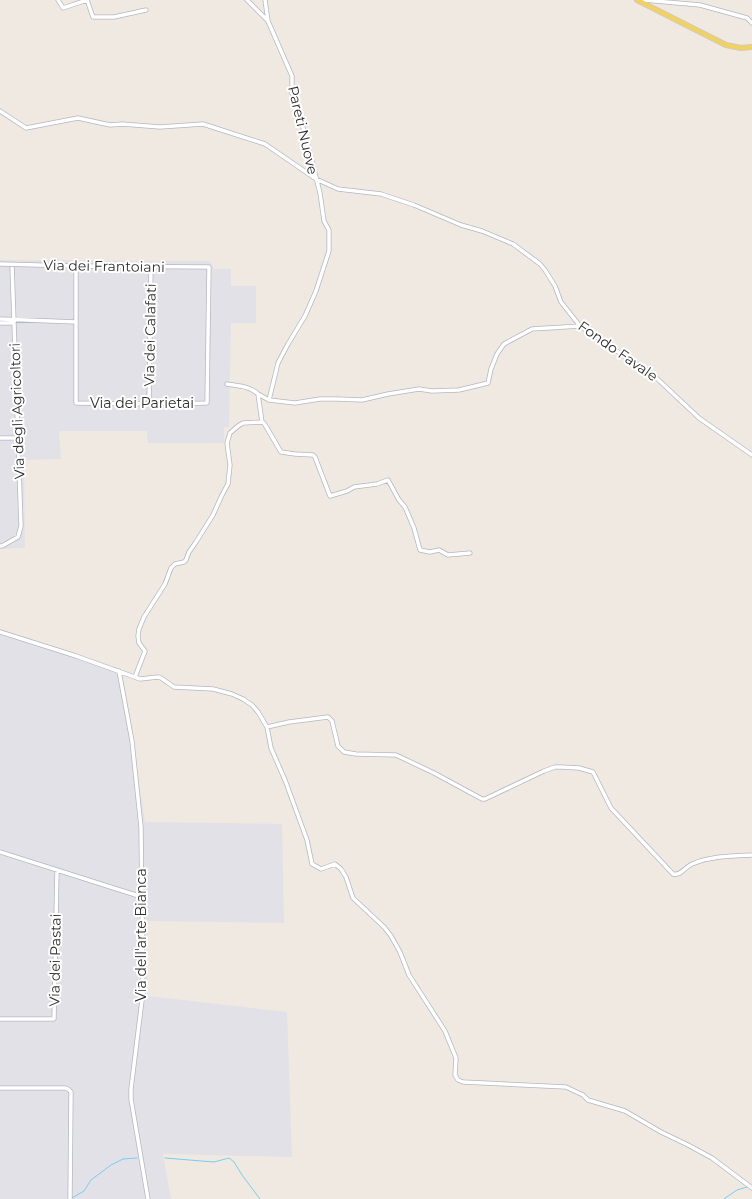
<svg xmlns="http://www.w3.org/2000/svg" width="752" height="1199" font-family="Montserrat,sans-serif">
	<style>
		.industrial { fill: #e3e1e8 }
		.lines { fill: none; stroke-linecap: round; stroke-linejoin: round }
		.stream { stroke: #75cff0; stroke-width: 1 }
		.minor-casing { stroke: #b4b7c1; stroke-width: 5 }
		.major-casing { stroke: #c9c9c9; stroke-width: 6 }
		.minor { stroke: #fff; stroke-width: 3.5 }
		.major { stroke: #f2d163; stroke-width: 4.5 }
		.labels { text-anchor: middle; stroke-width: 4; stroke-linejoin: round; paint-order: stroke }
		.street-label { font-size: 14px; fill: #2e2e2e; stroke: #fff }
	</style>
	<rect width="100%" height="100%" fill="#efe9e1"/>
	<path class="industrial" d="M0,260L208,261L212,264L214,269H231V286H256V323H231L229,427H224V443H148L147,431H59L61,459L24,460L25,548L0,549Z
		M0,629L121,669L145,822L282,824L284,923L147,921L148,996L287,1012L292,1157L163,1154L171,1199H0Z"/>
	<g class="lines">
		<path class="stream" d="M165,1158L214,1162L229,1158L234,1162L242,1175L260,1199
			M72,1198L84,1191L91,1180L111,1165L123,1159L137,1158
			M724,1199L737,1190L747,1187"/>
		<g class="minor-casing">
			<path id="minor" d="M58,0L63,8L87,0L93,17H114L146,10
				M265,0L268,21
				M644,0L700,5L747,18L752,23
				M0,111L26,128L78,118L110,125L122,124L160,127L203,124L265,144L316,179L338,189L381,194L414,205L461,225L482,231L506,241L513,244L540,264L545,270L555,286L561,302L580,326L630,360L650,372L699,418L752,455
				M0,264L76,266L209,267L207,403L149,404L76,403V266
				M0,319L76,322
				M0,323H14
				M227,384C238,386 250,386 258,394
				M269,400L295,403L320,399H337L362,400L388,394L419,389L432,391L459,390L488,383L491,369L497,354L504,344L532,329L580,326
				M149,404L151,267
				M262,422L264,423L281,452L295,454L313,455L315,457L330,496L347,491L354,487L377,484L388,480L399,500L405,507L414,528L420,550L430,552L439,550L448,555L470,553
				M0,438H18
				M0,546H2L18,537L21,526L12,265
				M0,632L76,656L140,679L158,677L161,678L174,687L213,689L232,694L243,699L252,705L258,712L267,727L289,722L328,717L332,721L338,746L344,752L356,754L396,755L434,773L482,799H485L544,771L555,767H561L579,768L593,772L611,808L673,874C681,876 685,867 692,864C711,856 732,856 752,855
				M119,671L132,741L141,827L143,992L131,1089V1099L148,1199
				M135,677L145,651L139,643L138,636L139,629L144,617L165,584L171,568L175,564L184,562L186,560L189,552L196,542L213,515L222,495L228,484L230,465L227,443L230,433L238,426L243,423L262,422L258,394L269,400L278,363L288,344L305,316L316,291L329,251V230L324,221L320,193L305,134L292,93V76L268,21L247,0
				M267,727L271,748L285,780L307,840L312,864L321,869L335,864L341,869L346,877L353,898L384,927L391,936L400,952L409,975L445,1031L456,1058L455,1075L458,1080L463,1082L566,1087L583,1095L588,1100L625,1111L661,1132L688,1145L712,1158L752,1188
				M0,852L142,897
				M0,1019H54L57,870
				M0,1088H65L68,1089L71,1092L70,1199"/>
		</g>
		<g class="major-casing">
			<path id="major" d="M637,0L726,45L741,48L752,47"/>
		</g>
		<use href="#minor" class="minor"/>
		<use href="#major" class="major"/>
	</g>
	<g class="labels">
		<g class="street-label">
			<text transform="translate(303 130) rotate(77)" y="5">Pareti Nuove</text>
			<text transform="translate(104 266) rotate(1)" y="5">Via dei Frantoiani</text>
			<text transform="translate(150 335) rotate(-89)" y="5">Via dei Calafati</text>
			<text transform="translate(618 351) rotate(35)" y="5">Fondo Favale</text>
			<text x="142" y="408">Via dei Parietai</text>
			<text transform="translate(17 411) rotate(-92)" y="5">Via degli Agricoltori</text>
			<text transform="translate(141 935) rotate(-90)" y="5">Via dell'arte Bianca</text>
			<text transform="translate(55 960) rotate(-89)" y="5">Via dei Pastai</text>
		</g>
	</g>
</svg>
